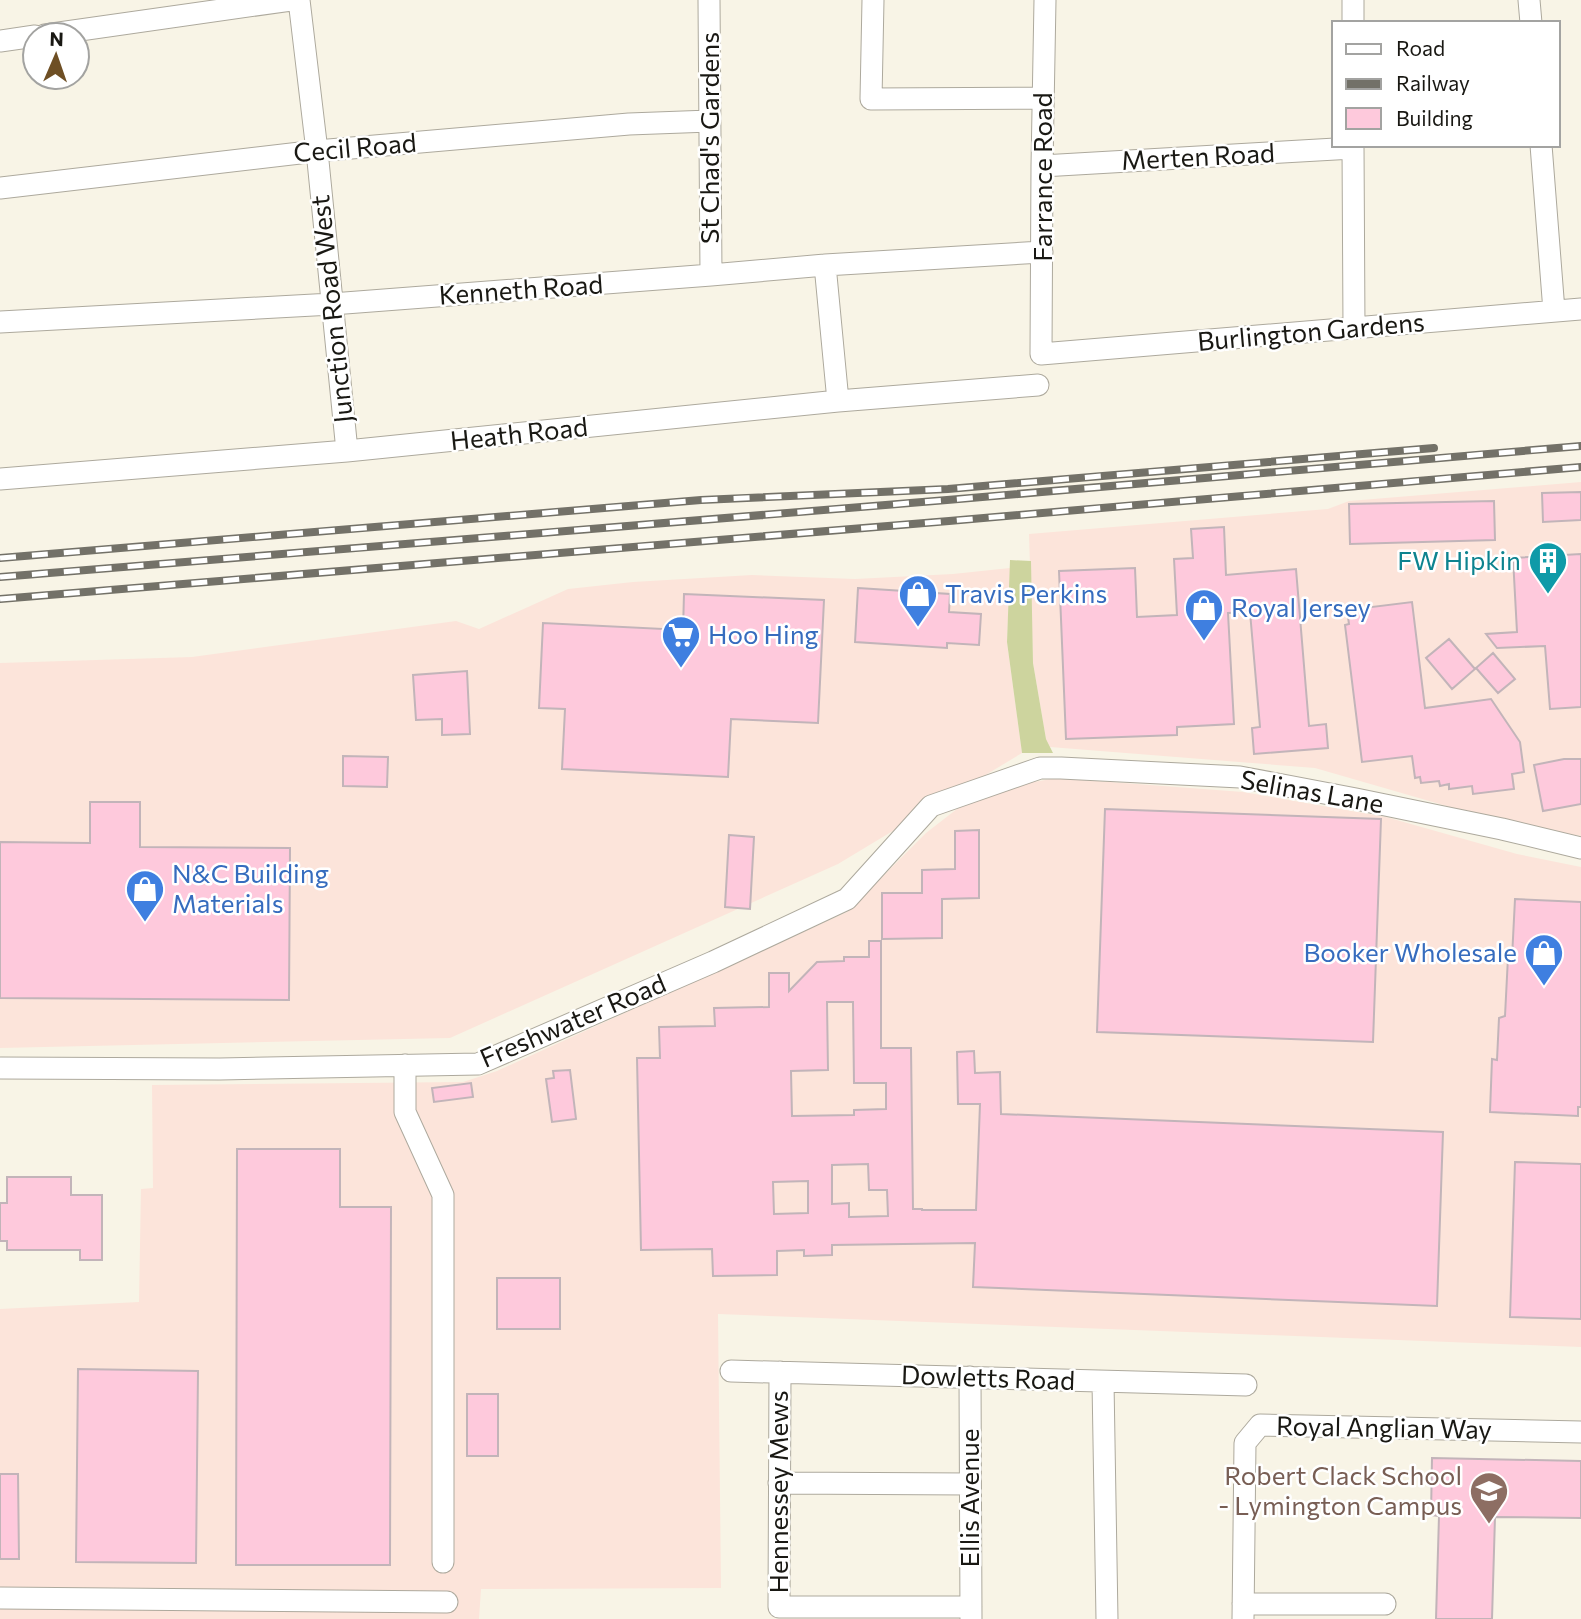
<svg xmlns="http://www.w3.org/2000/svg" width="1581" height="1619" font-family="Commissioner,sans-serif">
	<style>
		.industrial { fill: #fce4da }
		.green { fill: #cdd49e }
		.building { fill: #fec9dc; stroke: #c2b4b9; stroke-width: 2; fill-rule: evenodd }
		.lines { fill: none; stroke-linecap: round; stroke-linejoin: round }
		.minor-casing { stroke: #ada99d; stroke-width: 23 }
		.minor { stroke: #fff; stroke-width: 21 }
		.rail-casing { stroke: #737168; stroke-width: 8 }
		.rail { stroke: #fff; stroke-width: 5; stroke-dasharray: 16; stroke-linecap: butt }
		.labels { text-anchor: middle; stroke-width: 5; stroke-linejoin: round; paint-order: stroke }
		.street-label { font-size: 26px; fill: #191813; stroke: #fff }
		.culture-label { font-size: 26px; fill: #0d838f; stroke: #fff; text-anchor: end }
		.shop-label { font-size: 26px; fill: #366cbe; stroke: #fff; text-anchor: start }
		.education-label { font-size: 26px; fill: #785e54; stroke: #fff; text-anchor: end }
	</style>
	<rect width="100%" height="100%" fill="#f8f4e6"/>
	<path class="industrial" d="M1581,482V836L1509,824L1315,768L1050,747L1046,739L1033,663L1029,534L1328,509L1349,501Z
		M1010,568L1007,642L1022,753L838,864L450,1038L0,1048V663L192,657L456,621L479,629L568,589L633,582L752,575L855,579L953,574Z
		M1057,778L1243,792L1386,817L1517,854L1581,867V1347L718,1314L721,1588L481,1589L479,1619H0V1309L139,1302L141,1189L153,1188L152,1085L463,1082L497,1071L847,912L926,833L975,795L999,788Z"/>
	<path class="green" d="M1010,560L1031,561L1033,663L1046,739L1053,753H1022L1007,642Z"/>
	<path class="building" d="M1581,492V520L1543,522L1542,493Z
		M1494,501L1495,540L1350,544L1349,504Z
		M1224,527L1226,575L1296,569L1309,726L1326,724L1328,748L1254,754L1252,728L1260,727L1250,612L1228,613L1234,724L1177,727V735L1066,739L1059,571L1135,568L1137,617L1177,615L1174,559L1193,558L1191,529Z
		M1581,554V707L1550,709L1545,646L1497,648L1486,634L1517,632L1513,558Z
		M858,588L950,594L949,612L981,614L979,645L947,643V648L855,642Z
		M684,594L824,600L818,723L731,719L728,777L562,769L565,709L539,708L543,623L683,630Z
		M1412,602L1425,708L1491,699L1520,742L1524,772L1512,774L1514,789L1473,794L1472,786L1449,789V784L1440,786L1439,781L1421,783L1420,777L1415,778L1412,756L1362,762L1345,625L1349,624L1347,610Z
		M1449,639L1475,669L1452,689L1426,658Z
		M1493,653L1515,679L1498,693L1476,668Z
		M467,671L470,734L442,735V719L416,720L413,675Z
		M343,756L388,757L387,787L343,786Z
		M1564,759H1581V804L1543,811L1534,765Z
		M90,802H140V847L290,848L289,1000L0,998V842L90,843Z
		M1105,809L1381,819L1373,1042L1097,1032Z
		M979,830V898L942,899V938L882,939V893H922V870L955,869V831Z
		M729,835L754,837L750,909L725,907Z
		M1515,899L1581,902V1107H1578V1116L1490,1112L1492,1059L1497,1060L1499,1018L1505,1016L1508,957L1512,958Z
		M869,941H881V1048H911L913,1209H922V1210H976L980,1104H958L957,1052L974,1051L975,1073L1000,1072L1001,1114L1443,1132L1437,1306L973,1287L975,1243L832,1245V1255L804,1256V1250L777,1251V1275L713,1276L712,1249L641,1250L637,1058H660L659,1027L715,1026L714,1008L769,1007V973H789V991L817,962L844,961V957H869ZM827,1002H853L854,1083H886V1109L854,1110V1115L792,1116L791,1071L828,1070ZM868,1164L869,1190H887L888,1216L849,1217V1203L832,1204V1165ZM808,1181V1213L774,1214L773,1182Z
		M570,1070L576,1119L552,1122L546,1079L554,1078L553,1071Z
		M471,1083L473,1097L434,1102L432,1088Z
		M237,1149H340V1207H391L390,1565H236Z
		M1515,1162L1581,1164V1319L1510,1317Z
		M7,1177H71V1195H102V1260H80V1250H7V1241H0V1203H7Z
		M497,1278H560V1329H497Z
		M78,1369L198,1371L196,1563L76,1562Z
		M467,1394H498V1456H467Z
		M1432,1458L1581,1461V1518L1495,1517L1492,1619H1436L1439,1516L1431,1515Z
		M0,1474H18L19,1559H0Z"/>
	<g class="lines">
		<g class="minor-casing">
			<path id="minor" d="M299,0L317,151L347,451
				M709,0L711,275
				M873,0L871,99L1043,98
				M1045,0L1042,166L1041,354L1581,309
				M1353,0V23
				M1529,0L1531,23
				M45,35L291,0
				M0,41L35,36
				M1353,145L1354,328
				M1541,145L1554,311
				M1042,166L1353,148
				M0,188L317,151L629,124L710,121
				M825,265L838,401
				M0,322L332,304L711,275L825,265L1042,252
				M0,479L347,451L838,401L1038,385
				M405,1065V1112L443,1195V1562
				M0,1068L220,1069L478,1064L713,962L847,899L931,806L1040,768H1061L1240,777L1356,799L1502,829L1581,848
				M731,1371L1246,1385
				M780,1372L779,1607H971
				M970,1377L971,1619
				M1103,1382L1107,1619
				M779,1483L970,1484
				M0,1598L447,1602
				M1243,1604H1385
				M1243,1619L1245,1443L1260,1425L1581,1432"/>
		</g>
		<use href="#minor" class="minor"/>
		<g class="rail-casing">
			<path id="rail" d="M0,558L701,500L948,489L1434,448
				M0,577L947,500L1581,446
				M0,599L949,521L1581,467"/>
		</g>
		<use href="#rail" class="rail"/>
	</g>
	<defs>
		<g id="building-pin" transform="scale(2.0125)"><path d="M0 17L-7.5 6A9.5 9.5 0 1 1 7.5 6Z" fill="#0f9aa8" stroke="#fff"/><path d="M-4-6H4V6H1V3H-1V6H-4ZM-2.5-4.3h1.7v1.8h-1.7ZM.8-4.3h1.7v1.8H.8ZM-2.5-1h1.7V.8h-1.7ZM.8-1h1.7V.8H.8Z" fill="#fff"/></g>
		<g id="shop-pin" transform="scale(2.0125)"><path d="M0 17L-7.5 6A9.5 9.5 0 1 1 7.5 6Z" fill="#3f7fe0" stroke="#fff"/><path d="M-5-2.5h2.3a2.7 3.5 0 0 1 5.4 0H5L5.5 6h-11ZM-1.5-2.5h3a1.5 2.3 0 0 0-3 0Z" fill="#fff"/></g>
		<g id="supermarket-pin" transform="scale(2.0125)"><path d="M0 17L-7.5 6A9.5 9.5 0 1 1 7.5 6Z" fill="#3f7fe0" stroke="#fff"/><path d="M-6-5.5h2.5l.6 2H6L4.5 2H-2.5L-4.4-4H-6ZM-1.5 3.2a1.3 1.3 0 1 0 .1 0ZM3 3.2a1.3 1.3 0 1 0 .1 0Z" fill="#fff"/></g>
		<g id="school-pin" transform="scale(2.0125)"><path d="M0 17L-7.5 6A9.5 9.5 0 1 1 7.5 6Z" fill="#8d6e63" stroke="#fff"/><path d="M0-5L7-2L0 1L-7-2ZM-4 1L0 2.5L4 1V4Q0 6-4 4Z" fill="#fff"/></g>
	</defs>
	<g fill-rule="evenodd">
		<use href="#building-pin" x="1548" y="561"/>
		<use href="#shop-pin" x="918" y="594"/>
		<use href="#shop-pin" x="1204" y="608"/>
		<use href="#supermarket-pin" x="681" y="635"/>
		<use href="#shop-pin" x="145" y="889"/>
		<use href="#shop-pin" x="1544" y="953"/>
		<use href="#school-pin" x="1489" y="1491"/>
	</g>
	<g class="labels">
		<g class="street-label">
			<text transform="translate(710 138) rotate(-90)" y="9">St Chad's Gardens</text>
			<text transform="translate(355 148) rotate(-5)" y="9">Cecil Road</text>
			<text transform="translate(1198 157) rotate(-3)" y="9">Merten Road</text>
			<text transform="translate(1043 177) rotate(-90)" y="9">Farrance Road</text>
			<text transform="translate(521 290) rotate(-4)" y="9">Kenneth Road</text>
			<text transform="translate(332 309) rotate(-96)" y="9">Junction Road West</text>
			<text transform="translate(1311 332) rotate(-5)" y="9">Burlington Gardens</text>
			<text transform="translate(519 434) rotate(-6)" y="9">Heath Road</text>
			<text transform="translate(1312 792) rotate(10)" y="9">Selinas Lane</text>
			<text transform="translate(573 1021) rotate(-23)" y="9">Freshwater Road</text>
			<text transform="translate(988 1378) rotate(2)" y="9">Dowletts Road</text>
			<text transform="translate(1384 1428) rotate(1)" y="9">Royal Anglian Way</text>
			<text transform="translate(779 1492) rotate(-90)" y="9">Hennessey Mews</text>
			<text transform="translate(970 1498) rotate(-90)" y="9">Ellis Avenue</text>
		</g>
		<g class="culture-label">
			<text x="1521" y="570">FW Hipkin</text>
		</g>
		<g class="shop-label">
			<text x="945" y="603">Travis Perkins</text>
			<text x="1231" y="617">Royal Jersey</text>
			<text x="708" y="644">Hoo Hing</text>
			<text x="172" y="883">N&amp;C Building<tspan x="172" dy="30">Materials</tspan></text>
			<text x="1517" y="962" text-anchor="end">Booker Wholesale</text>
		</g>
		<g class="education-label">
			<text x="1462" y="1485">Robert Clack School<tspan x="1462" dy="30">- Lymington Campus</tspan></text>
		</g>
	</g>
	<rect x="1332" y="21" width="228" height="126" fill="#ffffff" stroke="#a3a3a1" stroke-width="2"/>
	<rect x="1346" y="44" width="35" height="10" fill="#ffffff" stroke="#a3a3a1" stroke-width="2"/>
	<text x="1396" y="56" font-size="21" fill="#191813">Road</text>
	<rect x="1346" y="79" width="35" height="10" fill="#737168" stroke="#a3a3a1" stroke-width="2"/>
	<text x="1396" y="91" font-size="21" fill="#191813">Railway</text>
	<rect x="1346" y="108" width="35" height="21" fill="#fec9dc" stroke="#a3a3a1" stroke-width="2"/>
	<text x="1396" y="126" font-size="21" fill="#191813">Building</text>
	<g transform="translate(56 56) rotate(2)"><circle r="33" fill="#ffffff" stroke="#a3a3a1" stroke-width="2"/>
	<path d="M0-5L12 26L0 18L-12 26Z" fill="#6e4f24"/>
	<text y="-10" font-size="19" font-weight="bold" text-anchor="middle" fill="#191813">N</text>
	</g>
</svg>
